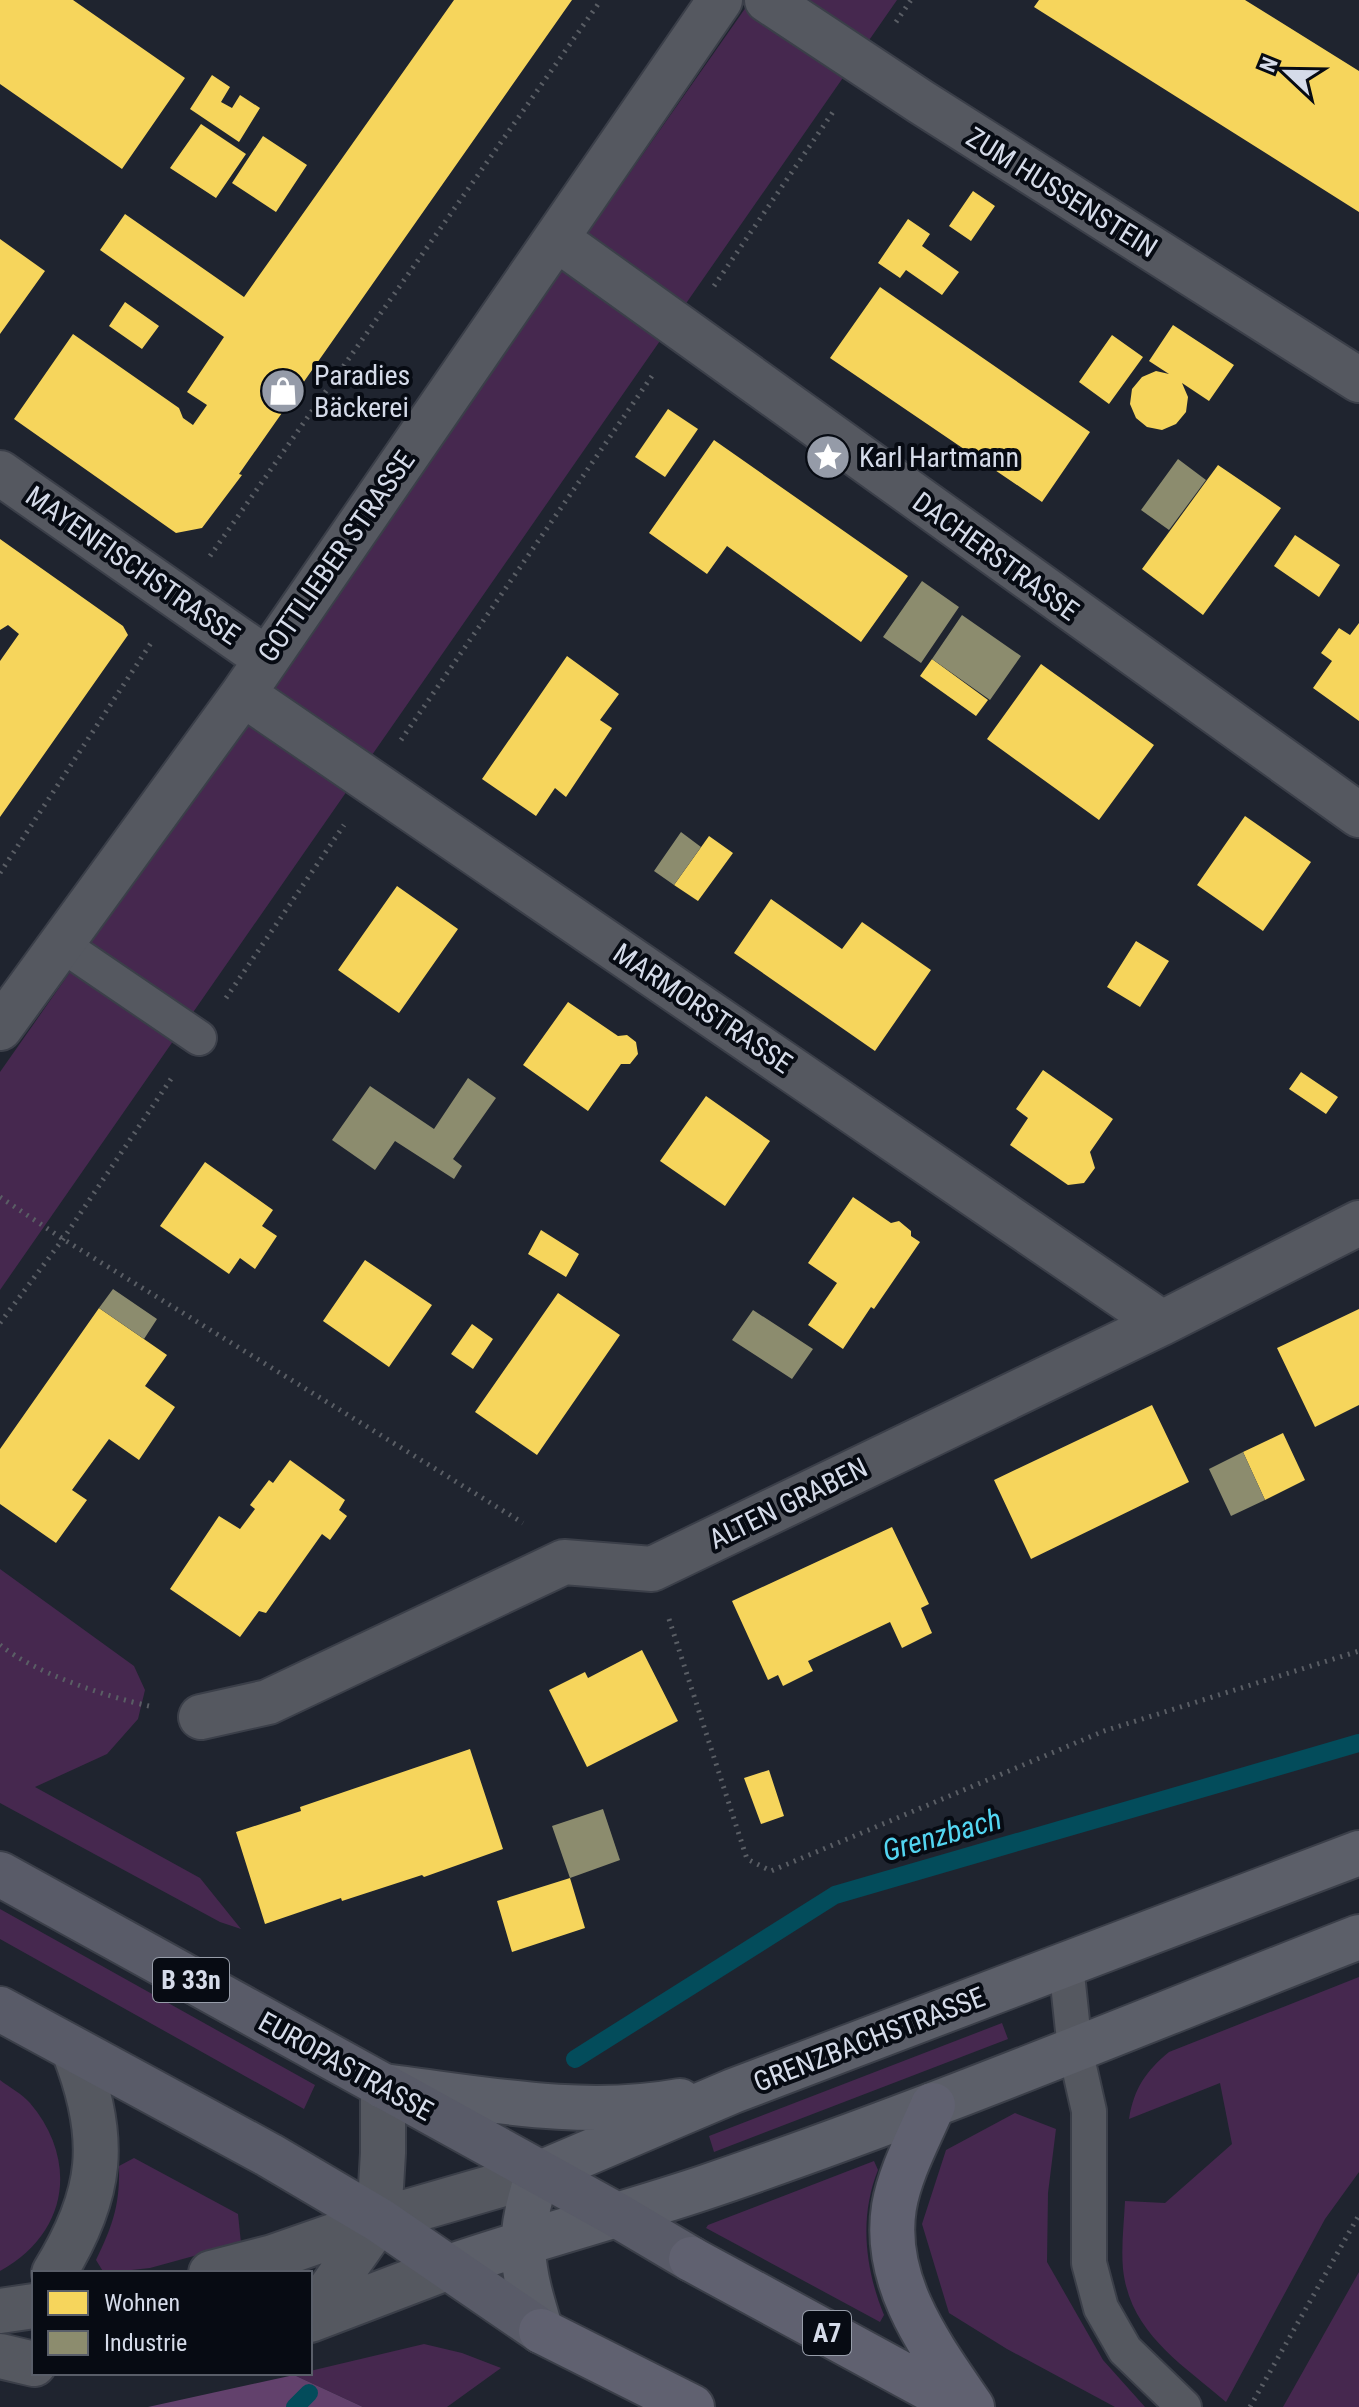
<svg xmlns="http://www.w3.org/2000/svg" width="1359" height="2407" font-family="'Roboto Condensed',sans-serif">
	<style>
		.green { fill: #46284f }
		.forest { fill: #62416c }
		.homes { fill: #f6d55c }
		.industry { fill: #8c8c6e }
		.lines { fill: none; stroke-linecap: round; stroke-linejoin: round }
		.stream { stroke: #034c5b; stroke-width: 18 }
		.lane-casing { stroke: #3b3f49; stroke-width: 38 }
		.street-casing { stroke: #3b3f49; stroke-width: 48 }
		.secondary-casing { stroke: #3b3f49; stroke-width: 48 }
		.primary-casing { stroke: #3b3f49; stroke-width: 48 }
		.highway-casing { stroke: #3b3f49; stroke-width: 48 }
		.path { stroke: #5a5e65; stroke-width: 5; stroke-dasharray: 2 6; stroke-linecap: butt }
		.lane { stroke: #555860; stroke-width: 34 }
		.street { stroke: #555860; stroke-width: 44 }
		.secondary { stroke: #5c5f69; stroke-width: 44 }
		.primary { stroke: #595b68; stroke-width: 44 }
		.highway { stroke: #606170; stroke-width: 44 }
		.labels { text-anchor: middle; stroke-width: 8; stroke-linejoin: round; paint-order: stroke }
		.shield { fill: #070b13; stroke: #979da9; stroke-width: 2 }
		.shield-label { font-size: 26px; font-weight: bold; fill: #d5dbe9 }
		.street-label { font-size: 28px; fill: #d5dbe9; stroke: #070b13 }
		.poi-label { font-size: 28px; fill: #d5dbe9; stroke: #070b13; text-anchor: start }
		.water-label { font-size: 30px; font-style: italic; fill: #53d5f1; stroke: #070b13 }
	</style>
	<rect width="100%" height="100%" fill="#1f242f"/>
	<path class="green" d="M751,0H897L0,1290V1072Z
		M0,1569L134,1666L145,1690L138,1719L107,1754L35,1787L200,1878L241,1929L220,1922L0,1803Z
		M0,1909L315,2085L304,2109L0,1939Z
		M1359,1977V2172L1325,2219L1226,2402C1181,2363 1130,2333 1123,2269C1121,2247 1124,2223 1125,2201L1165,2203L1232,2144L1220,2083L1129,2119C1134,2088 1146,2071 1169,2052Z
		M1002,2023L1008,2039L714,2152L709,2136Z
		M0,2080C9,2087 22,2094 30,2103C79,2161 68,2234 0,2271Z
		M1015,2113L1056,2129L1048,2193L1047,2262L1103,2360L1145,2407H1115L1007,2349L949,2313L922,2224L946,2150Z
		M134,2158L238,2214L241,2243L150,2268L104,2273L96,2260C113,2225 120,2205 119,2166Z
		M874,2161L878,2170C859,2217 865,2269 884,2315L880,2322L706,2228L708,2225Z
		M1359,2272V2407H1283Z
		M424,2344L462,2353L501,2368L447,2407H363L294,2375L310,2373V2371Z"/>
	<path class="forest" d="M294,2375L363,2407H148Z"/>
	<path class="homes" d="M0,0H73L185,78L122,169L0,84Z
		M454,0H572L239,474L242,475L202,528L176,533L14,419L73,334L179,408L183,418L193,425L207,405L187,392L224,337L100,250L125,214L244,297Z
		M1039,0H1245L1359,71V212L1034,7Z
		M212,75L230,87L221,102L232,108L240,95L260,108L239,142L190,109Z
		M201,124L246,154L216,198L170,168Z
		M263,136L307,165L276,212L232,183Z
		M973,191L995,206L971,241L949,226Z
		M908,219L930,234L922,246L959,272L942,295L906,270L900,278L878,263Z
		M0,239L45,271L0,334Z
		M880,287L1090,432L1042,502L830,358Z
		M125,302L159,326L142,349L109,326Z
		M1173,325L1234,365L1209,401L1182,383L1188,397L1186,412L1176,424L1162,430L1147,427L1136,418L1130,404L1132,389L1142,377L1156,371L1169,374L1149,361Z
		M1112,335L1143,357L1109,404L1079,382Z
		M668,409L698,429L665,477L635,457Z
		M714,440L908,576L861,642L727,546L707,574L649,533Z
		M1218,465L1281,508L1203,615L1142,569Z
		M1295,535L1340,565L1319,597L1274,566Z
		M0,539L123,626L128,635L0,817V661L19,634L8,625L0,630Z
		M1359,623V721L1313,688L1332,661L1321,653L1339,628L1350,635Z
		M567,656L619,694L600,720L612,728L566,797L555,788L536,816L482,779Z
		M932,659L988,700L976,716L920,676Z
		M1041,664L1154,745L1099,820L987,739Z
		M1245,816L1311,862L1263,931L1197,885Z
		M709,836L733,853L698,901L674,885Z
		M397,886L458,929L399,1013L338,970Z
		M771,899L842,949L862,922L931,970L875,1051L734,953Z
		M1136,941L1169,961L1140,1007L1107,987Z
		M568,1002L618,1036L627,1035L636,1042L638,1054L630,1064H621L588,1111L523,1065Z
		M1043,1070L1113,1119L1090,1152L1095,1168L1084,1183L1068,1185L1010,1145L1028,1118L1016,1109Z
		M1301,1072L1338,1097L1326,1114L1289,1089Z
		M706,1096L770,1141L725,1206L660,1161Z
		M205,1162L273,1210L262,1226L277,1236L255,1269L240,1258L229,1274L160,1226Z
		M853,1197L891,1223L899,1221L911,1231V1236L920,1242L874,1309L871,1307L843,1349L808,1325L837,1283L808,1263Z
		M541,1230L579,1254L566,1277L528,1254Z
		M365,1260L432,1305L389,1367L323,1321Z
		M558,1293L620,1335L537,1455L475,1412Z
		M99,1308L167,1355L145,1386L175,1407L139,1460L109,1439L72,1490L87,1500L56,1543L0,1504V1449Z
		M1359,1309V1405L1315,1427L1277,1348Z
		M472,1324L493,1339L473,1369L451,1354Z
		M1152,1405L1189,1482L1031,1559L994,1480Z
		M1283,1433L1305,1480L1265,1500L1243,1452Z
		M290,1460L345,1500L339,1510L347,1516L330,1540L322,1534L266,1613L259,1611L240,1637L170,1589L219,1516L240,1529L255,1509L250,1505L269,1480L273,1483Z
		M892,1527L929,1604L921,1608L932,1633L902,1648L890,1622L808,1661L813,1671L783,1686L778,1675L768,1680L732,1601Z
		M642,1650L678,1721L587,1767L549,1690L585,1672L588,1678Z
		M470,1749L503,1849L424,1877L422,1875L342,1901L341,1898L265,1924L236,1832L301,1811L300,1807Z
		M769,1770L784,1816L761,1824L744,1778Z
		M570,1878L585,1928L512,1952L497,1901Z"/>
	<path class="industry" d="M1178,459L1206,480L1169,530L1141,510Z
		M922,581L959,607L921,663L883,637Z
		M962,615L1021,656L990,700L932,659Z
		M681,832L701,847L674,885L654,871Z
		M468,1078L496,1098L453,1159L462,1166L454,1179L395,1141L375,1170L332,1140L370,1086L434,1129Z
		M113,1289L157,1319L144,1339L99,1308Z
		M753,1310L813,1349L792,1379L732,1340Z
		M1243,1452L1265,1500L1231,1516L1209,1469Z
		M603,1809L620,1860L570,1878L552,1826Z"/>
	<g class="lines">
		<path class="stream" d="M575,2059L835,1895L1359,1743
			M295,2407L309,2393"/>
		<g class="lane-casing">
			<path id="lane" d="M61,944L199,1038
				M1066,1965L1075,2049L1089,2111V2263L1101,2308L1125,2350L1184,2407"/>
		</g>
		<g class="street-casing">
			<path id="street" d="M767,0L921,102L1359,380
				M557,239L1359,815
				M0,473L265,658
				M243,694L1162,1323
				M0,1028L243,694L720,0
				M201,1717L268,1702L564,1562L652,1569L1162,1323L1359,1223
				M54,2273C103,2194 108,2138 74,2051
				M211,2273L273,2257L379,2220L538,2174
				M0,2311L34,2306
				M310,2318L379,2220L383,2153V2086
				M310,2320L449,2267
				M0,2356L34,2364"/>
		</g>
		<g class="secondary-casing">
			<path id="secondary" d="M383,2086C480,2098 582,2119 680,2101
				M449,2267C533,2238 619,2216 703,2188C925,2113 1141,2022 1359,1937
				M541,2331C521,2266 515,2240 538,2174L733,2091L1359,1853"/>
		</g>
		<g class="primary-casing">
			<path id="primary" d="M0,1874L615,2214L691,2259
				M0,2009L269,2155L379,2220L541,2331"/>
		</g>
		<g class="highway-casing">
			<path id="highway" d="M933,2105C919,2138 900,2172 894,2207C882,2283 932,2348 972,2407
				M691,2259L963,2407
				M541,2331L692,2407"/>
		</g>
		<path class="path" d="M896,22L911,0
			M714,286L835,109
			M210,556L601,0
			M401,740L654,373
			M0,873L151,643
			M226,998L344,825
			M0,1197L63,1239L523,1523
			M0,1323L63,1239L173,1076
			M669,1619L747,1859L771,1871L1104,1731L1359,1651
			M0,1645C35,1673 104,1696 149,1706
			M1250,2407L1359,2215"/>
		<use href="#lane" class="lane"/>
		<use href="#street" class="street"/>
		<use href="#secondary" class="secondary"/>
		<use href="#primary" class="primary"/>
		<use href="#highway" class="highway"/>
	</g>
	<defs>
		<g id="shop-disc" transform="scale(2.3)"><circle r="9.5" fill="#959ba8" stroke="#070b13"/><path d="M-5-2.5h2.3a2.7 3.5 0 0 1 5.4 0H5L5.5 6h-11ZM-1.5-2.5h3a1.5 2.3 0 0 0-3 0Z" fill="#fff"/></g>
		<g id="sight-disc" transform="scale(2.3)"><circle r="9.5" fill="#959ba8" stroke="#070b13"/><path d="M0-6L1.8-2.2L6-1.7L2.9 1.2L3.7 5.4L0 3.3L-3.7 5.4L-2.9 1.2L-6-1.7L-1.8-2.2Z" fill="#fff"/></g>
	</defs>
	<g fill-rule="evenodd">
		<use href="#shop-disc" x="283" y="391"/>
		<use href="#sight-disc" x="828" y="457"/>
	</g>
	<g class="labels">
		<g class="shield">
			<rect x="153" y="1958" width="76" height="44" rx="6"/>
			<rect x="803" y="2311" width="48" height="44" rx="6"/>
		</g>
		<g class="shield-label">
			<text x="191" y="1989">B 33n</text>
			<text x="827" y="2342">A7</text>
		</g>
		<g class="street-label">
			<text transform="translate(1062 192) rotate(32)" y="10">ZUM HUSSENSTEIN</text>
			<text transform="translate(336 556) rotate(-55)" y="10">GOTTLIEBER STRASSE</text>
			<text transform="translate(996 556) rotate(36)" y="10">DACHERSTRASSE</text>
			<text transform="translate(133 565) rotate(35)" y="10">MAYENFISCHSTRASSE</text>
			<text transform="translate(703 1008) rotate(34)" y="10">MARMORSTRASSE</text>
			<text transform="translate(788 1503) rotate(-26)" y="10">ALTEN GRABEN</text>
			<text transform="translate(869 2039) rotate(-21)" y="10">GRENZBACHSTRASSE</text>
			<text transform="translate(346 2066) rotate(29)" y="10">EUROPASTRASSE</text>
		</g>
		<g class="poi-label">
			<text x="314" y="385">Paradies<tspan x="314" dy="32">Bäckerei</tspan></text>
			<text x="859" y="467">Karl Hartmann</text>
		</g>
		<g class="water-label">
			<text transform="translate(942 1835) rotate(-16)" y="10">Grenzbach</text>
		</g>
	</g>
	<rect x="32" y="2271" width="280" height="104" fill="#070b13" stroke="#595e69" stroke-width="2"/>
	<rect x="48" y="2291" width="40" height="24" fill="#f6d55c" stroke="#595e69" stroke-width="2"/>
	<text x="104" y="2311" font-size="24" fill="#d5dbe9">Wohnen</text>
	<rect x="48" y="2331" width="40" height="24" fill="#8c8c6e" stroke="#595e69" stroke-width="2"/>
	<text x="104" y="2351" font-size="24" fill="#d5dbe9">Industrie</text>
	<g transform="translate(1287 72) rotate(292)" stroke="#070b13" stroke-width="6" paint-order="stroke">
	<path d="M0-6L14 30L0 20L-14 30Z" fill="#d5dbe9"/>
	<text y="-12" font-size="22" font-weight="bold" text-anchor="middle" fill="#d5dbe9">N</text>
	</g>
</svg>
